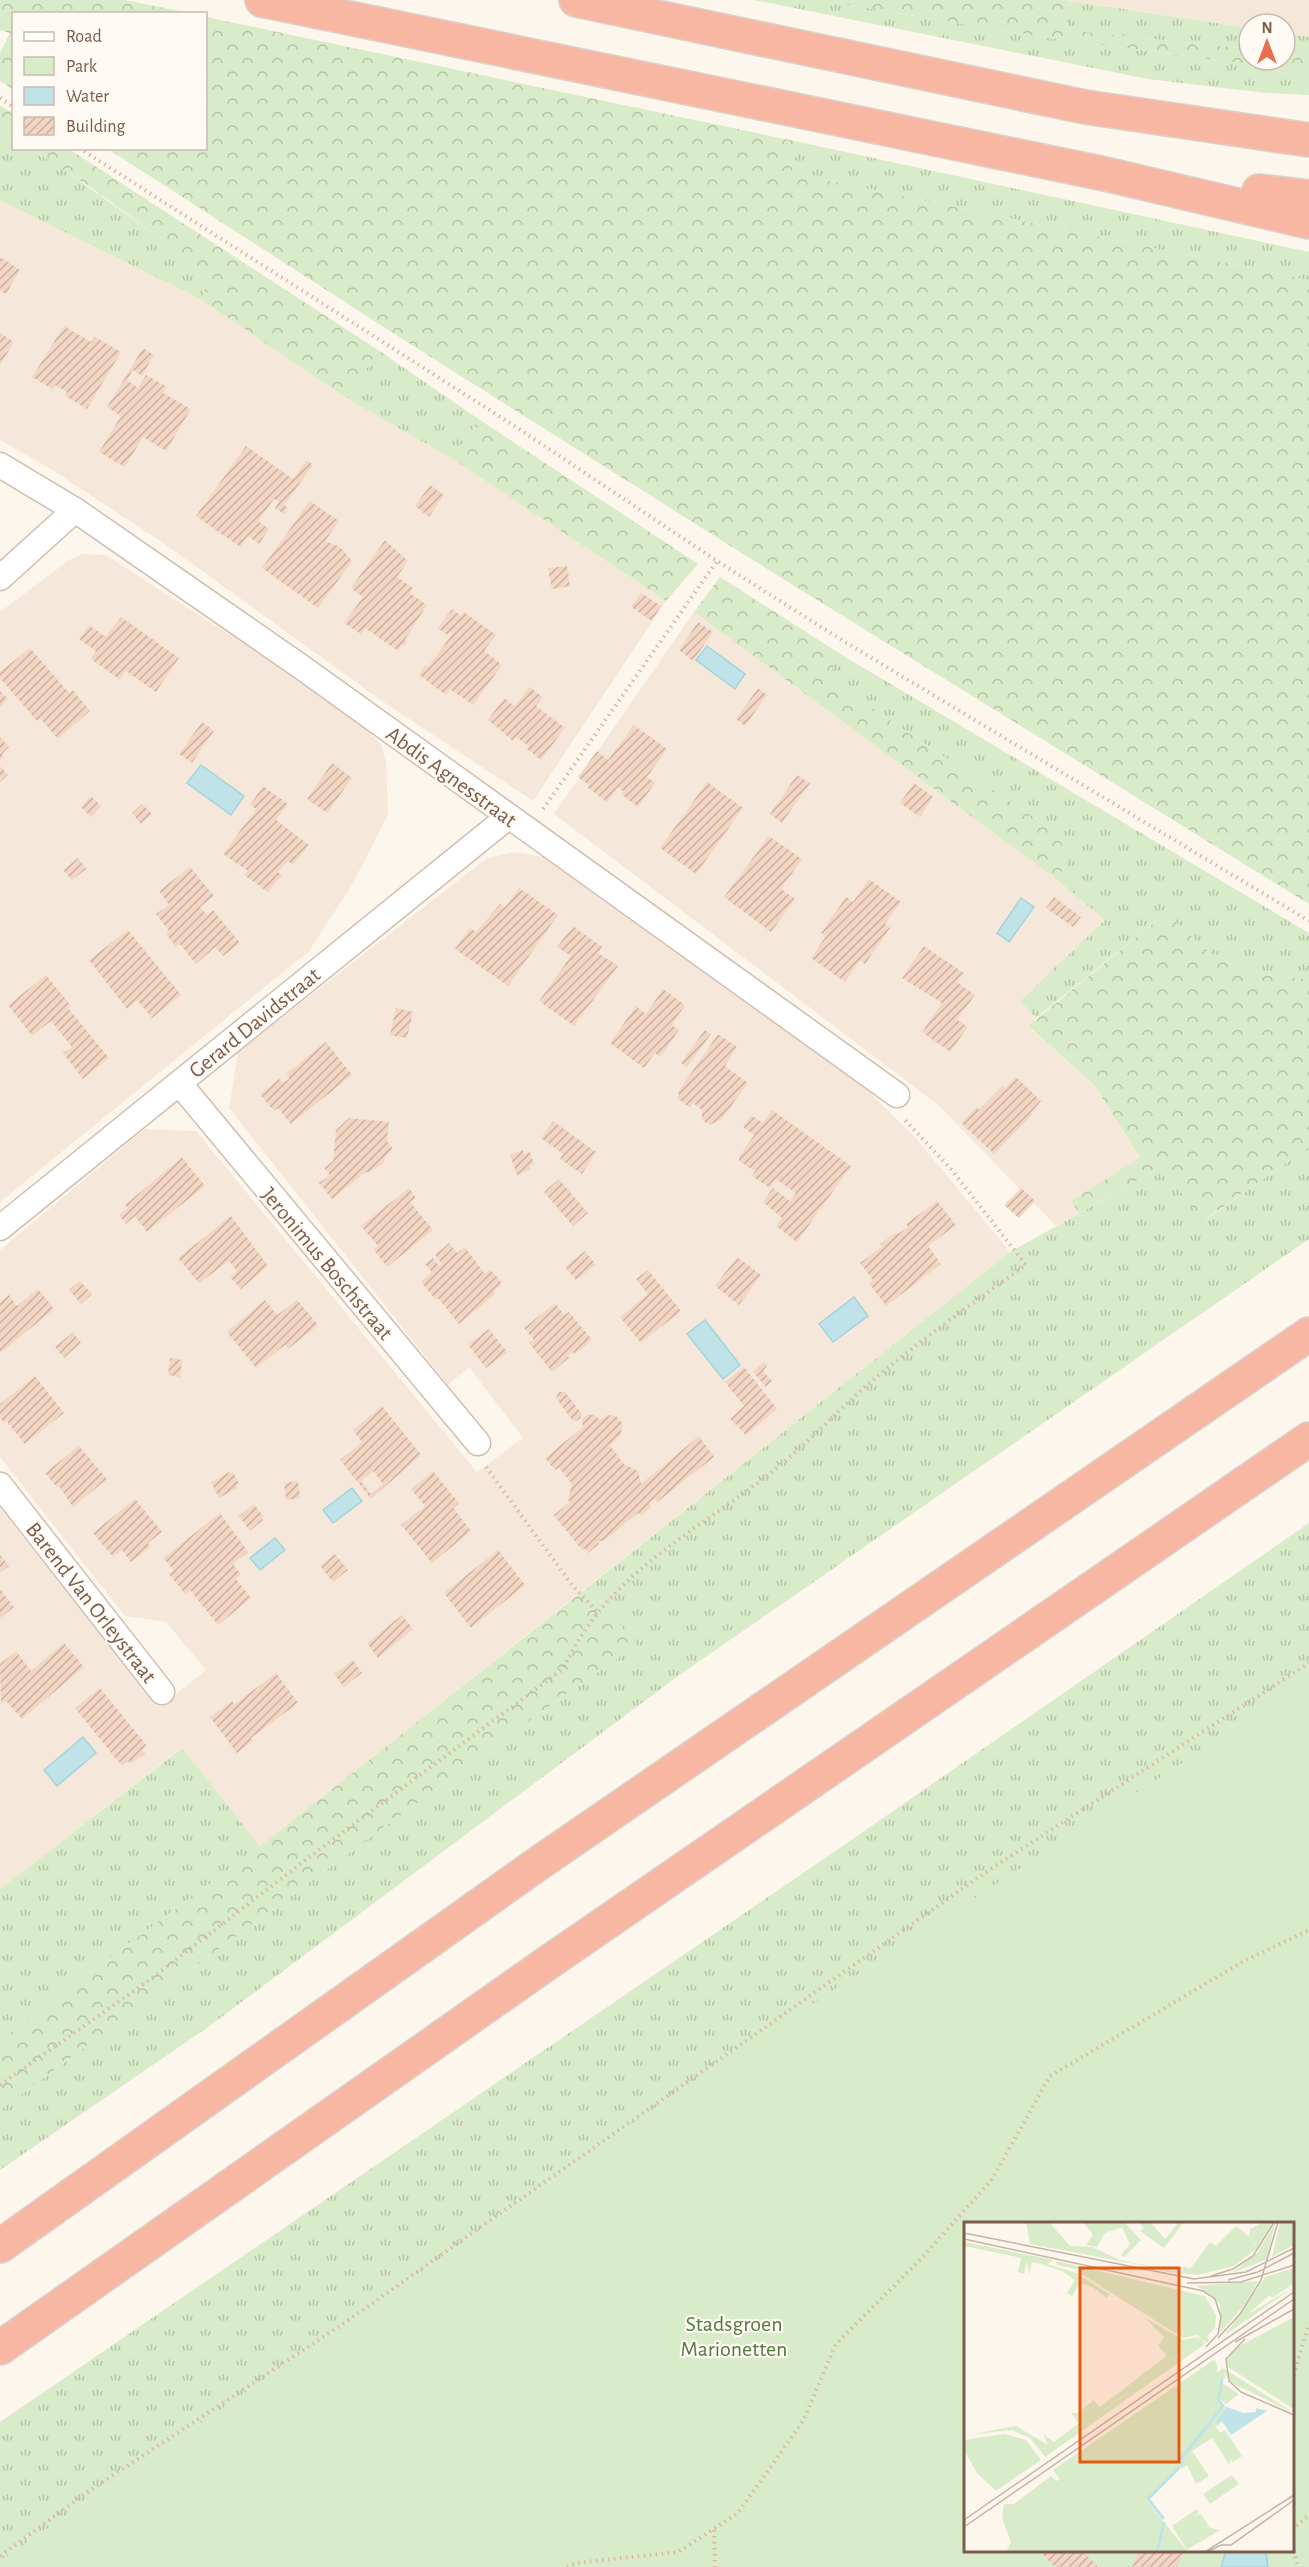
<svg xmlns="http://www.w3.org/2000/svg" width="1309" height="2567" font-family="'Alegreya Sans',sans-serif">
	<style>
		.residential { fill: #f5e8da }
		.grass { fill: url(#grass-tufts) }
		.forest { fill: url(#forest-crowns) }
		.green { fill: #d8ecc9; fill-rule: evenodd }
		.water { fill: #bfe3e8; stroke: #a5d3da; stroke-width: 1.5 }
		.building { fill: url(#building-hatch); fill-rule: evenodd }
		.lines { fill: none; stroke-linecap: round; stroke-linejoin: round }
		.street-casing { stroke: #d1beb0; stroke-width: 27 }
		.highway-casing { stroke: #dad1cd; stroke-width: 36 }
		.path { stroke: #d9b8a5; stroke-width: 4; stroke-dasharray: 1.5 4.5; stroke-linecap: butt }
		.street { stroke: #fff; stroke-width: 24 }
		.highway { stroke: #f7b7a3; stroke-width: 33 }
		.labels { text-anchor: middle; stroke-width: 4.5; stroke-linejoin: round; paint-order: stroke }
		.street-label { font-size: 22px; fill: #7a5c4d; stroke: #fffaf3 }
		.park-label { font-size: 22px; fill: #537a41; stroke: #fffaf3 }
		.inset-river { fill: none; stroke: #bfe3e8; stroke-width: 3 }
		.inset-road { fill: none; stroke: #c5b3a7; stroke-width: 1.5 }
		.view { fill: #e8590c; fill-opacity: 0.15; stroke: #e8590c; stroke-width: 3 }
		.inset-edge { fill: none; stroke: #7a5c4d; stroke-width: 3 }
	</style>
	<defs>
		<pattern id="grass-tufts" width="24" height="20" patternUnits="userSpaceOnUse" patternTransform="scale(1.5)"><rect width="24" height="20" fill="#d8ecc9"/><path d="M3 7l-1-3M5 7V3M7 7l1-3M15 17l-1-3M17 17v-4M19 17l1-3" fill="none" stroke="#b4c2a5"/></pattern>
		<pattern id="forest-crowns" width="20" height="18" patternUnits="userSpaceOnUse" patternTransform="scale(1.5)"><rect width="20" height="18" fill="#d8ecc9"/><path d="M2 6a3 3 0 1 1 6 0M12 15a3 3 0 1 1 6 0" fill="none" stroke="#b4c2a5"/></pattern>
		<pattern id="building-hatch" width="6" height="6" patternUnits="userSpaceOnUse" patternTransform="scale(1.5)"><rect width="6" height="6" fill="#f3d5c3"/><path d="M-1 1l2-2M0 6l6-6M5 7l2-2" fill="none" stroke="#cab0a1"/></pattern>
	</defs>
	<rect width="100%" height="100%" fill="#fdf6ec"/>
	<path class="residential" d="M1067,0H1309V37L1285,33V24H1249V28Z
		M0,200L200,299L348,399L451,458L666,601L533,801L382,701L162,542L49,468L0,440Z
		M83,554L106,555L344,709L381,744L386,763L388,815L352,885L309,951L0,1202V612L69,560Z
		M694,612L1055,878L1105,920L1020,1001L1036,1018L1028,1027L1095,1086L1140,1159L1071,1201L1079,1213L1056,1226L937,1104L554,814Z
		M515,852L549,858L854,1077L914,1136L1010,1252L260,1846L181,1748L0,1889V1509L160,1707L206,1670L166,1622L125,1616L0,1457V1250L145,1129L196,1131L477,1472L523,1438L469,1367L448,1385L229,1108L238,1052L487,858Z"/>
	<path class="grass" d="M754,0H821L1041,37L1309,72V95L1266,93L1148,79Z
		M1071,1L1249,28V49L1067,30Z
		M1285,33L1309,37V55L1285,52Z
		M0,131L13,139L14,148L30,149L56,164L160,238L214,280L200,299L0,200Z
		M799,142L1309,252V280L791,173Z
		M378,350L480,420L451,458L348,399Z
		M842,655L1309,933V980L1245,971L1205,949L1166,913L1036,1018L1020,1001L1105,920L1055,878L1067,866L1048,827L826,677Z
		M1309,1147V1239L678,1676L211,2025L0,2170V2110L516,1730L636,1645L588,1587L1010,1252L1160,1168L1204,1221Z
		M1309,1523V2284L1292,2224H966L688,2085L404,2284L0,2561V2422L834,1852Z
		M182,1748L260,1846L0,2040V1889Z"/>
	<path class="forest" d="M0,0H125L189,13L14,14L13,89L0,81V53L10,33L0,30Z
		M821,0H1067L1071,1L1067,30L1249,49V60H1285V52L1309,55V72L1041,37Z
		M206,17L799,142L791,173L1309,280V904L767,569L407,342L108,149L206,148Z
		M0,106L13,113V139L0,131Z
		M30,149H69L378,350L348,399L200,299L214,280C155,234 95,187 30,149Z
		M480,420L698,564L666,601L451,458Z
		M720,577L842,655L826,677L1048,827L1062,844L1067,866L1055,878L694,612Z
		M1166,913L1205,949L1245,971L1309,980V1147L1203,1221L1160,1168L1079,1213L1071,1201L1140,1158L1095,1086L1028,1026Z
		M588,1587L636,1645L516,1730L0,2110V2040L260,1846Z"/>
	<path class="green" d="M1309,1680V2567H0V2561L404,2284L688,2085ZM966,2224H1292V2550H966Z"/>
	<path class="water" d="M707,646L745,674L735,689L696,660Z
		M201,765L244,796L231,815L187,783Z
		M1021,898L1034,907L1009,942L997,933Z
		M854,1297L868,1316L833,1342L819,1324Z
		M705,1320L740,1365L723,1379L687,1334Z
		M352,1488L362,1501L333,1523L323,1510Z
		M275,1538L285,1550L260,1570L250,1558Z
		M83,1737L96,1753L57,1786L44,1770Z
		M1226,2551H1266L1268,2567H1221Z"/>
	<path class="building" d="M0,257L20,270L6,294L0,291Z
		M64,326L91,342L95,337L121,352L87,409L65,396L67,392L55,385L52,389L32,377Z
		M0,333L14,342L0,365Z
		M143,348L154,355L142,376L133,370L127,380L138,388L146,375L167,387L163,393L191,409L166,451L143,437L125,467L99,452L121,416L107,407Z
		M246,446L293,479L307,460L313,465L284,505L288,508L284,514L275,508L279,502L274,499L258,521L269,529L259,544L248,536L240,547L196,516Z
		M430,485L444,495L429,517L415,506Z
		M310,501L339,521L325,541L340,547L352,561L318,608L262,568Z
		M385,540L408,561L397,577L413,588L410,593L427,605L405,640L407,642L404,645L402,644L398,651L365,628L361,634L344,623L363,597L351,588Z
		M567,566L570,586L552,589L548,568Z
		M641,593L661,606L652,621L631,607Z
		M452,609L461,616L464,612L496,635L484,651L502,665L473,705L450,689L446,695L419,675L425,665L428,667L453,633L450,632L447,635L438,628Z
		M121,617L179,658L156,692L126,671L120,680L91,659L96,651L79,639L89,625L106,637Z
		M698,622L713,632L693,661L679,650Z
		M30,648L69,693L73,690L90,711L58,739L40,718L37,721L0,678V672Z
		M529,687L543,697L536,706L565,728L541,760L527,749L529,746L516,737L513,741L488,720L504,698L515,706Z
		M758,688L767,695L745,726L736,719Z
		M0,691L8,699L0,707Z
		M202,722L214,731L192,763L179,754Z
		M634,725L667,749L647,777L655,783L638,807L622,795L624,792L618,787L607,802L587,787L589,785L578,777L597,751L608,760Z
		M0,737L9,747L2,754L4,757L0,760Z
		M332,763L352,778L327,813L307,799Z
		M0,766L8,775L0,782Z
		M797,775L810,783L782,823L770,814Z
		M707,782L743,808L696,874L660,848Z
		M914,783L933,797L920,817L900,803Z
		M263,786L288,804L276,820L309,845L293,865L288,861L278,872L282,875L268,892L244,875L248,871L223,854L256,809L250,805Z
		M91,796L101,806L91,817L81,807Z
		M142,804L152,814L141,824L132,813Z
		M769,836L802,859L781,889L795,899L771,932L724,897Z
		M78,858L86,869L72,880L63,870Z
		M190,867L214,896L200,907L207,915L213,910L240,943L223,956L215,947L196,964L180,944L176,947L166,934L169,931L156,914L169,905L159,891Z
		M869,879L901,902L885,924L890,928L865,964L860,960L845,982L811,958L826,936L821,933L846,897L853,902Z
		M519,888L558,915L508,986L455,949L470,928L476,932L500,904L505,907Z
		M1054,897L1081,917L1073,927L1046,908Z
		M573,926L602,947L598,953L618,966L574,1026L539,1001L571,956L557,947Z
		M128,930L181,995L152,1018L137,1000L127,1009L89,960Z
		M924,946L964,973L957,982L975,995L957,1020L968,1027L950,1052L922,1032L942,1003L902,978Z
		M46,975L71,1006L68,1008L109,1058L83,1079L63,1053L72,1047L51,1021L32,1036L8,1005Z
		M663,989L685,1005L672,1025L679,1030L660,1057L655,1053L644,1068L610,1043L636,1006L646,1014Z
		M396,1008L413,1012L407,1038L390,1035Z
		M705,1030L711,1034L687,1067L681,1063Z
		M718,1034L737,1047L725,1066L748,1083L720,1121L719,1120L710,1125L702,1120V1110L693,1103L690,1108L677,1098L679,1094L678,1092Z
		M326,1042L352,1075L291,1124L278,1108L274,1111L260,1094L279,1079L283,1083L289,1079L287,1073Z
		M1016,1077L1041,1101L1031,1113L1032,1115L994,1154L961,1123L977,1107L979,1110L1003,1086L1005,1088Z
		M772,1110L851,1166L797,1242L776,1226L782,1218L763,1202L773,1188L790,1201L796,1193L776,1179L770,1188L752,1176L756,1169L753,1170L739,1161V1157L754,1135L743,1127L751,1115L763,1123Z
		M349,1118L389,1122L387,1141L393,1149L385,1157L384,1162L370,1172H366L332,1199L319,1183L330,1175L324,1168L333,1161L336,1130Z
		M553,1121L596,1152L582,1174L560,1159L563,1154L541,1138Z
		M523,1150L524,1154L530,1152L534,1164L529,1166L531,1169L517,1175L510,1155Z
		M182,1157L205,1186L147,1232L135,1216L126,1224L119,1215L128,1208L125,1205Z
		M559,1179L588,1213L573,1226L544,1192Z
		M409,1188L416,1198L410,1202L433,1230L387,1267L374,1250L378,1246L361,1226Z
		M1021,1188L1035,1201L1019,1218L1004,1205Z
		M937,1201L956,1225L928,1246L941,1264L886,1306L869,1283L873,1280L860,1263L882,1247L880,1244L894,1234H898L908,1227L906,1224Z
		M231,1216L268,1266L241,1289L230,1277L237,1271L229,1261L199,1283L178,1258Z
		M449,1243L457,1253L465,1247L485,1274L489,1271L493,1272L501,1282L500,1286L493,1292L495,1294L459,1324L438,1298L436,1300L421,1282L432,1272L425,1264L433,1258L439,1266L442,1264L435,1255Z
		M585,1251L596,1265L576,1280L565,1267Z
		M737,1257L761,1275L739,1305L715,1286Z
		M648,1270L681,1311L641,1343L620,1317L648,1294L636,1279Z
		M80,1281L92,1294L81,1304L69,1290Z
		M38,1289L54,1309L0,1353V1303L9,1295L17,1306Z
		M265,1300L277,1315L297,1300L318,1325L288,1349L285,1345L256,1368L227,1332Z
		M555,1303L564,1315L569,1312L592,1340L575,1354L573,1352L567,1356L569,1358L552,1372L529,1343L534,1340L524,1328Z
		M489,1329L507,1352L486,1368L468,1345Z
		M73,1332L81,1343L64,1358L55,1347Z
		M170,1358L182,1360L180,1377L168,1375Z
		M764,1362L767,1366L763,1371L772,1381L766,1387L753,1372Z
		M744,1367L777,1409L746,1435L730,1419L744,1406L725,1382Z
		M35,1376L64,1413L25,1444L11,1427L13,1425H8V1420L4,1423L0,1417V1404Z
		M559,1392H565L582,1414L580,1419L576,1421L572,1420L556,1398Z
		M382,1406L421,1455L371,1499L340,1460L362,1442L353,1430ZM373,1471L383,1484L371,1494L361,1481Z
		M588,1414L594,1415L600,1420L607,1415L616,1416L622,1423L621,1434L610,1446L624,1464L638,1471L641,1484L699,1436L714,1457L657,1502L655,1499L649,1503L651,1507L641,1516L638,1513L634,1516L605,1540L598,1542L599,1544L588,1553L584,1548L582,1550L554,1515L570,1502L568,1500L572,1484L559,1468L555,1470L545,1458L583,1427L582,1419Z
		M79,1446L107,1479L73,1507L59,1486L57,1487L45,1473Z
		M433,1471L459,1503L453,1508L471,1531L432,1563L401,1525L425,1506L411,1489Z
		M229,1472L230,1474L233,1472L239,1484L236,1485L237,1488L219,1498L211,1482Z
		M298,1481L300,1498L286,1500L284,1483Z
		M135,1499L162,1532L148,1543L150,1547L131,1562L122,1550L113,1557L93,1533Z
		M254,1504L263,1516L261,1518L263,1520L250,1531L239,1516Z
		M220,1513L248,1552L233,1564L241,1575L236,1579L251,1598L218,1625L190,1590L185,1594L169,1574L174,1570L163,1558Z
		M498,1550L525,1585L471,1628L444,1593Z
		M335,1554L348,1570L333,1582L320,1566Z
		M0,1555L9,1566L0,1573Z
		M0,1589L14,1607L0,1618Z
		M402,1615L413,1629L378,1658L367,1643Z
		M64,1643L84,1667L22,1719L6,1701L1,1704L0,1664L16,1651L31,1671Z
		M353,1660L362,1673L344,1687L334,1674Z
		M276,1673L298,1703L251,1738L253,1741L237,1753L210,1717L232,1701L235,1704Z
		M100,1688L147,1746L142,1750L145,1754L130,1764L128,1761L122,1766L75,1708Z
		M1038,2550H1081L1098,2567H1055Z
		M1139,2550H1185L1177,2567H1132Z"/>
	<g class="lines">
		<g class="street-casing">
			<path id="street" d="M0,465L75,510L300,666L897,1095
				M0,578L75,510
				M179,1083L478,1443
				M0,1228L508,817
				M0,1485L162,1692"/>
		</g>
		<g class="highway-casing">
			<path id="highway" d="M262,0L1105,174L1309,222
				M576,0L1085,107L1309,140
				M1259,191L1309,197
				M0,2246L539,1863L1309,1334
				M0,2348L546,1964L1309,1439"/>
		</g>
		<path class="path" d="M0,98L14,107
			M79,148L516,427L717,561L845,642L1309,921
			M543,809L717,561
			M486,1467L572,1585L597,1612
			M0,2085L152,1978L312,1855L563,1669C610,1566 709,1527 790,1457C818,1433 844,1404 873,1380C922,1339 974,1302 1026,1265L951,1169L905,1120
			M1292,2381L1309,2323
			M714,2530L715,2567
			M1292,2530L1309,2515
			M1292,2545L1298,2567
			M0,2556L89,2491L340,2326L989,1870L1309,1663
			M567,2567L576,2563L678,2552L738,2513L803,2421L836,2344L915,2265L991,2181L1050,2076L1244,1961L1309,1930"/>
		<use href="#street" class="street"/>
		<use href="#highway" class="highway"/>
	</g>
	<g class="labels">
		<g class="street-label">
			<text transform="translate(452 776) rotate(36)" y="8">Abdis Agnesstraat</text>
			<text transform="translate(254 1022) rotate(-39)" y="8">Gerard Davidstraat</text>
			<text transform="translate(328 1263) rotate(50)" y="8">Jeronimus Boschstraat</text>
			<text transform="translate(92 1602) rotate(52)" y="8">Barend Van Orleystraat</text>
		</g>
		<g class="park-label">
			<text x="734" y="2331">Stadsgroen<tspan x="734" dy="25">Marionetten</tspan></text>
		</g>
	</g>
	<g transform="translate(964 2222)">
		<rect width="330" height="330" fill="#fdf6ec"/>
		<path d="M311,0L303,37L268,51L294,30ZM316,0H328L330,23L308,35ZM272,4L292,20L270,44L234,53L197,49H219L220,44L226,47L246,20L252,24ZM330,46V61L308,76L306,73L284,92L330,65L261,113L301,55ZM98,49L115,55L133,67L116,61L108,74L103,71L111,58ZM294,59L281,82L256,111V82L233,64ZM180,95L219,118L232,115L220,124L205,115L195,123L200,115ZM237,117L241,122L81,235L75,227L86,226L164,171L161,166L193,141L204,134L208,138ZM251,137L254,148L104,269L89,248ZM259,146L330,191L268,161L260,150L262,156L258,157V161L275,172L262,182L256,177L260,184L243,206L261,184L263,185L250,204L258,199L264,207L258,200L252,205L256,211L261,208L278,234L269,240L267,237L265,242L248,216L228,229L245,254L232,262L223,243L217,247L214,236L230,172ZM130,178L136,186L115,201L107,191H113ZM268,253L275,262L246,282L239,272ZM233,287L235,291L229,294L237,292L246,306L256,308L223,328L208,304Z" fill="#d8ecc9"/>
		<path d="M62,0H85L106,24L128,25L156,38L224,52L66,22ZM119,0H160L177,18L160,35L157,33L166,22L158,5L141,11L133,25L122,23L129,13ZM175,0H186L201,17L215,0H220L200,26L176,9L180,6ZM300,0H308L292,27L270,44L268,42L292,21L285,13L286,7ZM0,20L90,38L83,42L112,51L145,72L143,76L115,55L77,42L68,40L65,53L63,39L60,52L54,50L57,36L0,24ZM258,21L267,29L280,23L268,38L254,26ZM92,39L241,74L252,93L251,106L243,115L245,119L242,121L233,113L219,116L116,51L117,48L93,43ZM205,115L220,124L232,115L237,117L207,138L204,134L198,138L202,133L194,123ZM161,166L165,170L86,226L75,227L66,216L48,208L4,213L52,204L84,223L79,212L90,220Z" fill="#d8ecc9"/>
		<path d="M330,95V187L264,145L263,139L270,127ZM251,147L259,157L255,178L259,184L218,237V244L182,278L224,330H42L47,320L38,296L40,282H50L87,254L93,259ZM40,212L62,218L77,238L32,269L13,251L0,228V218Z" fill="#d8ecc9"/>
		<path d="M263,185L279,191L292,190V186L303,189L267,213L258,199L249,204Z" fill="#bfe3e8"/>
		<path class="inset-river" d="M255,176L258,157M218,244L217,237L259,184L254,177M200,297L184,277L215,246M193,330L200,300"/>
		<path class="inset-road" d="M0,11L230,57L282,50L330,26M0,17L239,69L251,77L257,95L254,112L242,125M247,54L269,47L289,34L310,0M264,58L294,50L330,31M223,61L277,60L330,43M254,116L276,92L297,58L314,0M281,117L262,137L265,159L277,170L330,193M271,120L330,87M0,298L330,70M0,305L330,77M241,330L330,273M243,330L257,323H267L330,278"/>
		<path class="view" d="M116,46H215V240H116Z"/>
		<rect width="330" height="330" class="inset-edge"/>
	</g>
	<rect x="12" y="12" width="195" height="138" fill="#fffaf3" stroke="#cabbb1" stroke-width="1.5"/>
	<rect x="24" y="32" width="30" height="9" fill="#ffffff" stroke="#cabbb1" stroke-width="1.5"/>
	<text x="66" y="42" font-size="18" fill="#7a5c4d">Road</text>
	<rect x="24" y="57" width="30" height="18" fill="#d8ecc9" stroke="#cabbb1" stroke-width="1.5"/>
	<text x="66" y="72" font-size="18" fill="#7a5c4d">Park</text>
	<rect x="24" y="87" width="30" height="18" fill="#bfe3e8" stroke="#cabbb1" stroke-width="1.5"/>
	<text x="66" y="102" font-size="18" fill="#7a5c4d">Water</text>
	<rect x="24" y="117" width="30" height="18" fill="url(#building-hatch)" stroke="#cabbb1" stroke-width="1.5"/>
	<text x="66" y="132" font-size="18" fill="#7a5c4d">Building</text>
	<g transform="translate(1267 42)"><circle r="28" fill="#fffaf3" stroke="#cabbb1" stroke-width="1.5"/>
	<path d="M0-4.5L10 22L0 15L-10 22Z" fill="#e76f51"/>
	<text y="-9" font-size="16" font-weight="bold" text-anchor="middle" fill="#7a5c4d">N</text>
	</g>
</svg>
